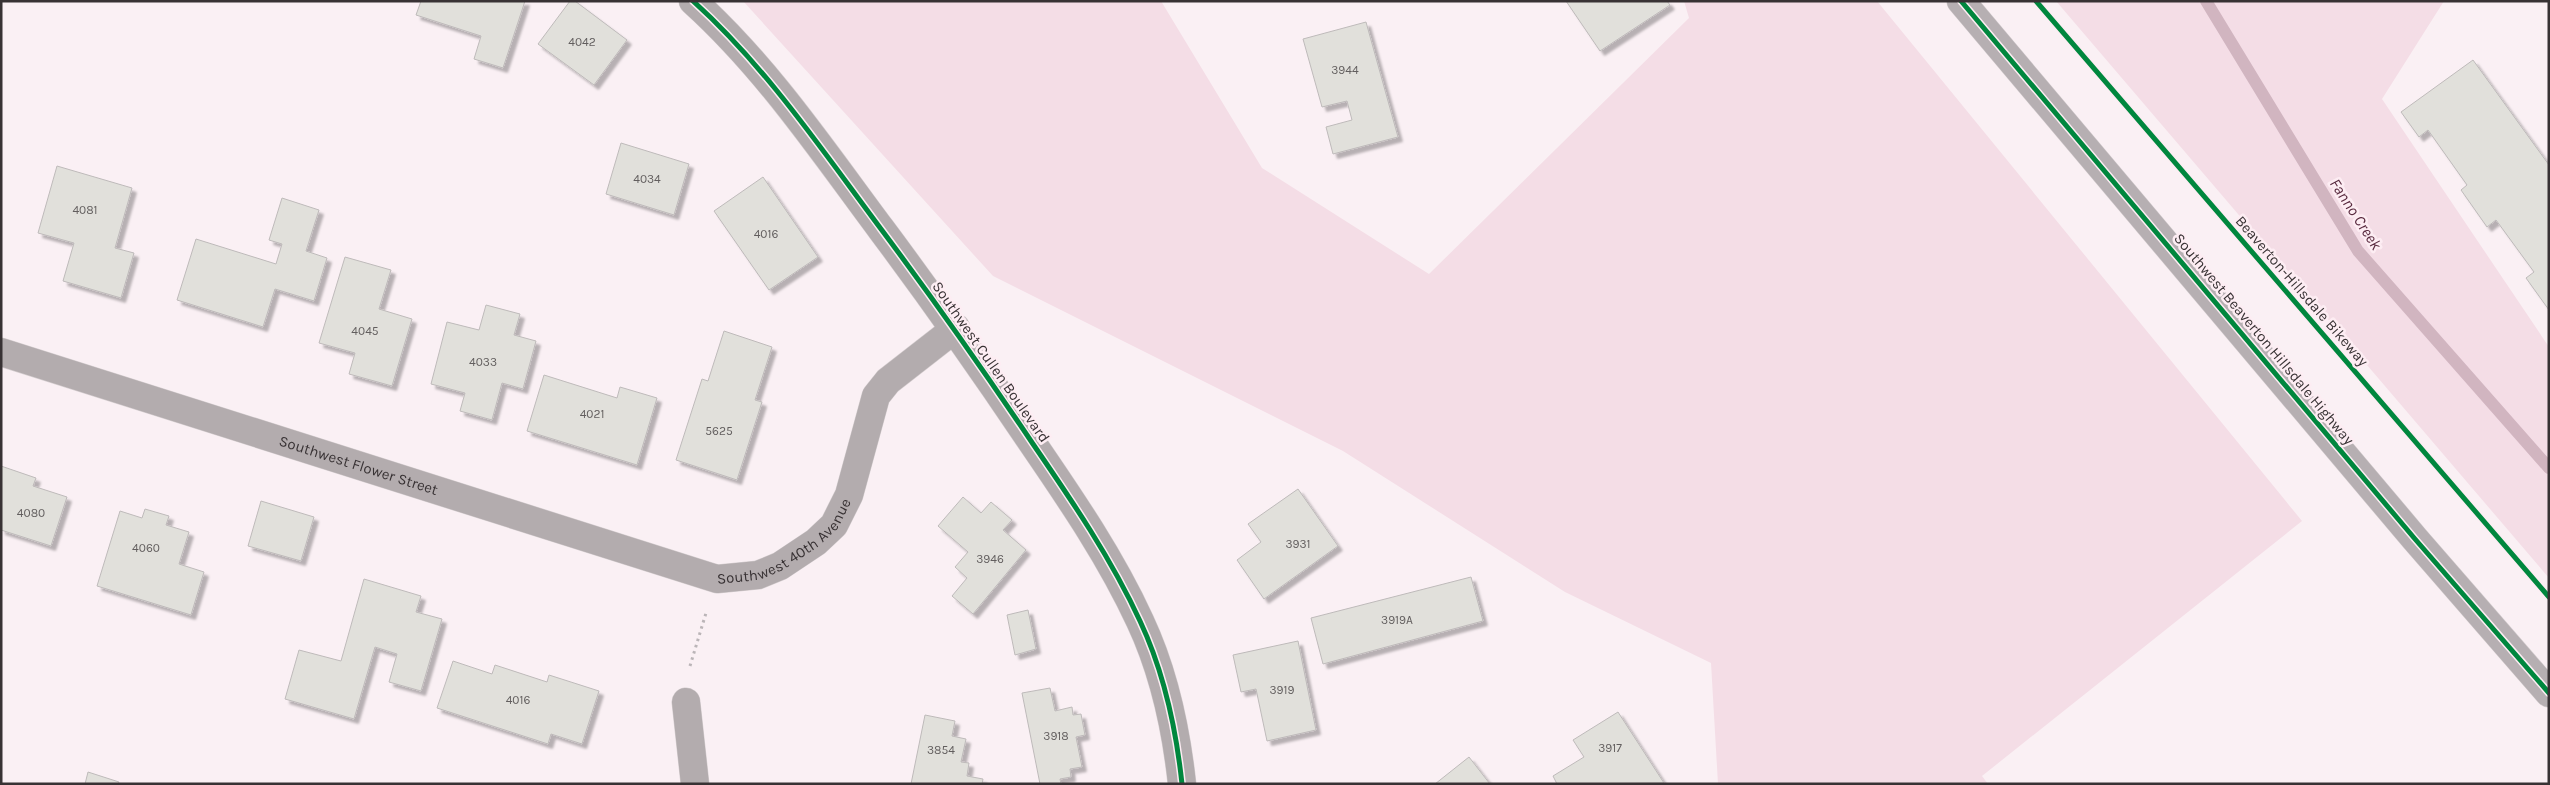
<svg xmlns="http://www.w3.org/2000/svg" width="2550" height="785" viewBox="0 0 2550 785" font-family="Karla,sans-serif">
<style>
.green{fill:#f4dde6}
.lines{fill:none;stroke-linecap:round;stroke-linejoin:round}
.stream{stroke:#d1b5c0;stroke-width:12}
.building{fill:#e1e0db;stroke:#bebaba;filter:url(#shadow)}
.minor-casing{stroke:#d6cfd1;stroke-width:29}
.primary-casing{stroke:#d6cfd1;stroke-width:29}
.path{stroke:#bbb5b8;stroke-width:3;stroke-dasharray:2.5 4;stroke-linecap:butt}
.minor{stroke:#b3acae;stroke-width:28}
.primary{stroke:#b6afb2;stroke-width:28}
.cycleway-casing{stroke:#fdedf3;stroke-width:8}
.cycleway{stroke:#00873e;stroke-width:5}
.labels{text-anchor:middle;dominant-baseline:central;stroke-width:5;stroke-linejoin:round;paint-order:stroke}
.number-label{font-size:12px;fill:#625e5e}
.street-label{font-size:15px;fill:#383234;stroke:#fdedf3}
.water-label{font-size:16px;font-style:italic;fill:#592a3f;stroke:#fdedf3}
</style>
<defs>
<filter id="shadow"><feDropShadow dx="4.5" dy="4.5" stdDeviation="1" flood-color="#0004"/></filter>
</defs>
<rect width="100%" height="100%" fill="#faf0f4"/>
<path class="green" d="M743 1H1161L1262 168 1429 274 1689 18 1684 1H1877L2302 521 1982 776 1988 784H1718L1711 663 1565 592 1343 451 993 276Z
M2056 1H2444L2382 99 2549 347V578Z"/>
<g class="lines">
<path class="stream" d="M2206 1 2358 251 2549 468"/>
</g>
<path class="building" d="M421 1H525L503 68 474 59 481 36 416 15Z
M570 1H575L627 40 594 85 538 44Z
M1566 1H1667L1670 5 1600 51Z
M1366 22 1398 137 1333 154 1326 127 1352 120 1347 101 1322 107 1303 39Z
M2473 60 2549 165V310L2526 278 2534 272 2496 220 2487 227 2461 190 2467 185 2428 130 2419 137 2401 112Z
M621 143 689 164 674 215 606 194Z
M57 166 132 188 115 248 134 253 121 298 63 281 74 243 38 233Z
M763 177 818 257 769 290 714 211Z
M282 198 319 210 306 251 327 258 314 301 275 289 263 327 177 300 196 239 276 264 282 244 269 240Z
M345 257 391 270 379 309 412 319 392 386 349 374 355 353 319 343Z
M486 305 520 314 514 335 536 341 523 389 502 383 492 420 460 411 465 393 431 384 447 322 479 330Z
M724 331 772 347 755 400 762 402 737 480 676 460 702 379 708 381Z
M544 375 617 398 620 387 657 398 637 465 527 431Z
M1 466 36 478 33 486 67 497 51 546 1 530Z
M1298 489 1338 546 1264 599 1237 560 1261 542 1248 524Z
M963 497 981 513 991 502 1012 520 1003 530 1026 550 973 614 952 596 967 578 955 567 968 552 938 526Z
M261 501 314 517 301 561 248 546Z
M145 509 169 516 166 525 189 532 179 564 204 572 191 615 97 586 120 511 142 518Z
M1471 577 1483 621 1323 664 1311 618Z
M364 579 421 596 416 612 442 619 421 691 389 682 397 654 375 647 354 719 285 699 299 650 341 661Z
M1028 610 1036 649 1015 655 1007 615Z
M1298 641 1316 730 1267 741 1256 689 1241 692 1233 655Z
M453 661 492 674 495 665 547 682 549 675 599 691 582 744 551 734 548 744 437 708Z
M1050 688 1055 711 1072 707 1073 715 1081 714 1085 735 1076 737 1082 767 1070 769 1071 777 1060 779 1061 784H1040L1022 693Z
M1618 712 1664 783 1557 784 1553 776 1584 757 1573 740Z
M925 715 955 721 952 736 966 739 961 762 969 763 967 776 983 779 982 784H911Z
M1469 757 1490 784H1435Z
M88 772 119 782 118 784H85Z"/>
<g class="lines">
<defs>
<g id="minor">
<path d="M693 1C767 68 822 150 881 229 934 300 984 371 1033 444 1072 501 1111 558 1140 621 1164 672 1176 728 1182 784"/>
<path id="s1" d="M1 352 717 579 758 575 780 566 816 542 834 525 849 495 876 396 888 381 956 328"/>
<path d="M686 702 695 784"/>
</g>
<path id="primary" d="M1961 1 2415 539 2549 693"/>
</defs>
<use href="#minor" class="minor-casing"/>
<use href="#primary" class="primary-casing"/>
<path class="path" d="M690 666 706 613"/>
<use href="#minor" class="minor"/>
<use href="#primary" class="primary"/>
<defs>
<path id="cycleway" d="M693 1C767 68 822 150 881 229 934 300 984 371 1033 444 1072 501 1111 558 1140 621 1164 672 1176 728 1182 784
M1961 1 2415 539 2549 693
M2036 1 2549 597"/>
</defs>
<use href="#cycleway" class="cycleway-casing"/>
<use href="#cycleway" class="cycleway"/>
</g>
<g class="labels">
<g class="number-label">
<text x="582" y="42">4042</text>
<text x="1345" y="70">3944</text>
<text x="647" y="179">4034</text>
<text x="85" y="210">4081</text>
<text x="766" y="234">4016</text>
<text x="365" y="331">4045</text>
<text x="483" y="362">4033</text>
<text x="592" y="414">4021</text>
<text x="719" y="431">5625</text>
<text x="31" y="513">4080</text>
<text x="1298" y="544">3931</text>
<text x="146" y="548">4060</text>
<text x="990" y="559">3946</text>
<text x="1397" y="620">3919A</text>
<text x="1282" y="690">3919</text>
<text x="518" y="700">4016</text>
<text x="1056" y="736">3918</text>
<text x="1610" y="748">3917</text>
<text x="941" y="750">3854</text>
</g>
<g class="street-label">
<text transform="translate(2302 291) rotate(49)">Beaverton-Hillsdale Bikeway</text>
<text transform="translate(2264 339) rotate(50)">Southwest Beaverton Hillsdale Highway</text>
<text transform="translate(991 362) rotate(55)">Southwest Cullen Boulevard</text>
<text stroke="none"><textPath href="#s1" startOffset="375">Southwest Flower Street</textPath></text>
<text stroke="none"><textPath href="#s1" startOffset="832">Southwest 40th Avenue</textPath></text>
</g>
<g class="water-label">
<text transform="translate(2356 214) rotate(57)">Fanno Creek</text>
</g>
</g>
<rect width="2550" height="785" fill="none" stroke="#383234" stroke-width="5"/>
</svg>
